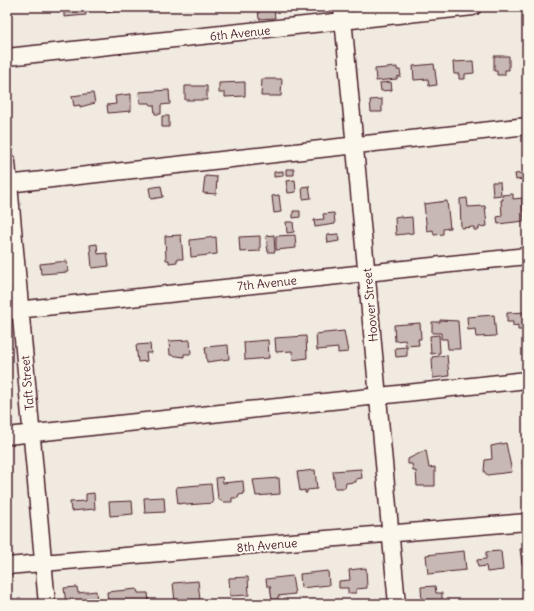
<svg xmlns="http://www.w3.org/2000/svg" width="534" height="611" viewBox="0 0 534 611" font-family="Delius,sans-serif">
<style>
.building{fill:#c8b8b3;stroke:#4a1f2b}
.lines{fill:none;stroke-linecap:round;stroke-linejoin:round}
.minor-casing{stroke:#4a1f2b;stroke-width:19}
.minor{stroke:#fbf7ec;stroke-width:16}
.labels{text-anchor:middle;dominant-baseline:central;stroke-width:4;stroke-linejoin:round;paint-order:stroke}
.street-label{font-size:12px;fill:#4a1f2b;stroke:#fbf7ec}
</style>
<rect width="100%" height="100%" fill="#f0eae0"/>
<filter id="ink" filterUnits="userSpaceOnUse"><feTurbulence type="fractalNoise" baseFrequency=".025" numOctaves="2"/><feDisplacementMap in="SourceGraphic" scale="8" xChannelSelector="R" yChannelSelector="G"/><feConvolveMatrix kernelMatrix="1 2 1 2 8 2 1 2 1" color-interpolation-filters="sRGB"/></filter>
<g filter="url(#ink)">
<path class="building" d="M64 7H85L86 15 64 17Z
M105 7H124V10L106 13Z
M274 10 275 18 259 19 258 11Z
M494 56H509V70H505V75H497V71H494Z
M473 61 474 73 465 74V79H459V74H454L453 62Z
M434 64 437 85 429 86 428 79 414 80 413 66Z
M397 67V70H400L401 76 397 77V79L376 81 375 69Z
M262 79H282L281 96H261Z
M245 82V96L225 97V93H219V83Z
M391 82 392 90 381 91 380 83Z
M185 86H207V100H185Z
M169 90 170 104 161 105V114H155L154 105H150V103H140L139 92Z
M93 93 95 103 80 107V105L74 106 72 96Z
M131 94V111L108 113 107 105 116 104 115 96Z
M382 99V112H371L370 100Z
M162 116H169V127H162Z
M286 169H294V175H286Z
M283 171V176L274 177V172Z
M523 173V179L516 180 515 174Z
M205 176 217 177 216 194 203 193Z
M295 180 296 192 288 193 286 181Z
M492 182H500L501 195 493 196Z
M161 186 163 197 151 199 149 188Z
M309 186 311 198 303 199 302 187Z
M513 194V199L522 198 524 221 498 224 497 217 502 216 501 200H503L502 195Z
M279 195 281 212 274 213 272 196Z
M467 198 468 207 485 206 487 226 479 227V230H474V227L461 228 460 199Z
M447 201 450 228 443 229V234L434 235 433 230 427 231 424 204Z
M293 211H300V217L293 218Z
M334 213 335 224 315 227 314 220 324 219 323 214Z
M401 216V218L412 217 413 233 396 235 395 217Z
M286 222H293L294 232 287 233Z
M338 234 339 241 328 243 327 235Z
M181 235 183 259H177V262L169 263V260H166L165 236Z
M274 235 275 252H268L266 236Z
M295 235 296 248 276 250V236Z
M260 236V251L240 252 239 237Z
M216 237 217 254 191 257 190 240Z
M97 244 98 254 107 253 109 266 92 268 90 245Z
M67 261 68 272 41 274 40 264Z
M527 312 525 330H518V325L513 326V322H507V313Z
M494 315 496 336 476 337 475 329 468 330 467 317Z
M440 320 458 321 460 349H448L447 339H441V333H432V322H440Z
M420 323 421 339H418L419 345 406 346 405 340 395 341 394 325Z
M344 331 348 352 338 353V348L317 350 316 334Z
M439 335 440 353 431 354 430 336Z
M306 336 307 358 293 360 292 351 276 352 275 338Z
M190 340 191 354H184V357L170 355 169 341Z
M268 340 269 358 245 360 244 342Z
M150 344 151 353H146L147 361 138 362 136 345Z
M228 345 229 359 207 362 205 347Z
M407 347V356L396 357 395 348Z
M447 355 449 376 433 378 432 357Z
M506 443 512 472 487 475 484 471 485 460 492 459 491 446Z
M426 450 429 468 435 467V486H417L416 471H413L412 464H408V459Z
M525 456H527V472H524L522 462H525Z
M361 469 362 478 356 479V482L346 483 345 488H335L333 471Z
M315 470 317 489 307 490V493H305V490L300 491 297 472Z
M222 477 223 483 243 481 244 494 239 495 238 498H232V502H223L218 499 216 478Z
M279 478 280 494 256 496 253 480Z
M211 484 213 503 186 505 185 503 178 504 176 487Z
M94 493 95 509 71 511 70 502 86 501V494Z
M164 497 165 512 145 513 144 498Z
M132 501 133 514 110 516 109 502Z
M520 549H527V563L522 564Z
M464 551 466 570 428 574 426 555Z
M501 551 503 570 487 572 486 566 478 567 477 560 486 559V552Z
M366 568 367 588 356 589V593H348V588H339V581L350 580 349 570Z
M328 571 329 585 301 588 300 574Z
M292 576 295 594 278 596V599L272 600 270 586H267L266 579Z
M248 577 249 595 230 596 229 578Z
M198 581 200 600 175 602 173 583Z
M435 586 436 593H442V602L422 604 421 587Z
M77 587 78 593 96 591 97 604H66L64 588Z
M137 589 138 593H148L149 603H108L107 592Z"/>
<g class="lines">
<defs>
<path id="minor" d="M342 7 397 604
M7 57 473 7
M7 162 47 604
M7 184 527 126
M7 311 527 256
M7 436 527 380
M7 566 527 522"/>
</defs>
<use href="#minor" class="minor-casing"/>
<use href="#minor" class="minor"/>
</g>
</g>
<g class="labels">
<g class="street-label">
<text transform="translate(240 33) rotate(-6)">6th Avenue</text>
<text transform="translate(267 283) rotate(-6)">7th Avenue</text>
<text transform="translate(370 305) rotate(-95)">Hoover Street</text>
<text transform="translate(27 383) rotate(-95)">Taft Street</text>
<text transform="translate(267 545) rotate(-5)">8th Avenue</text>
</g>
</g>
<rect width="534" height="611" fill="none" stroke="#fbf7ec" stroke-width="24"/>
<rect x="12" y="12" width="510" height="587" fill="none" stroke="#4a1f2b" stroke-width="1.5" filter="url(#ink)"/>
</svg>
